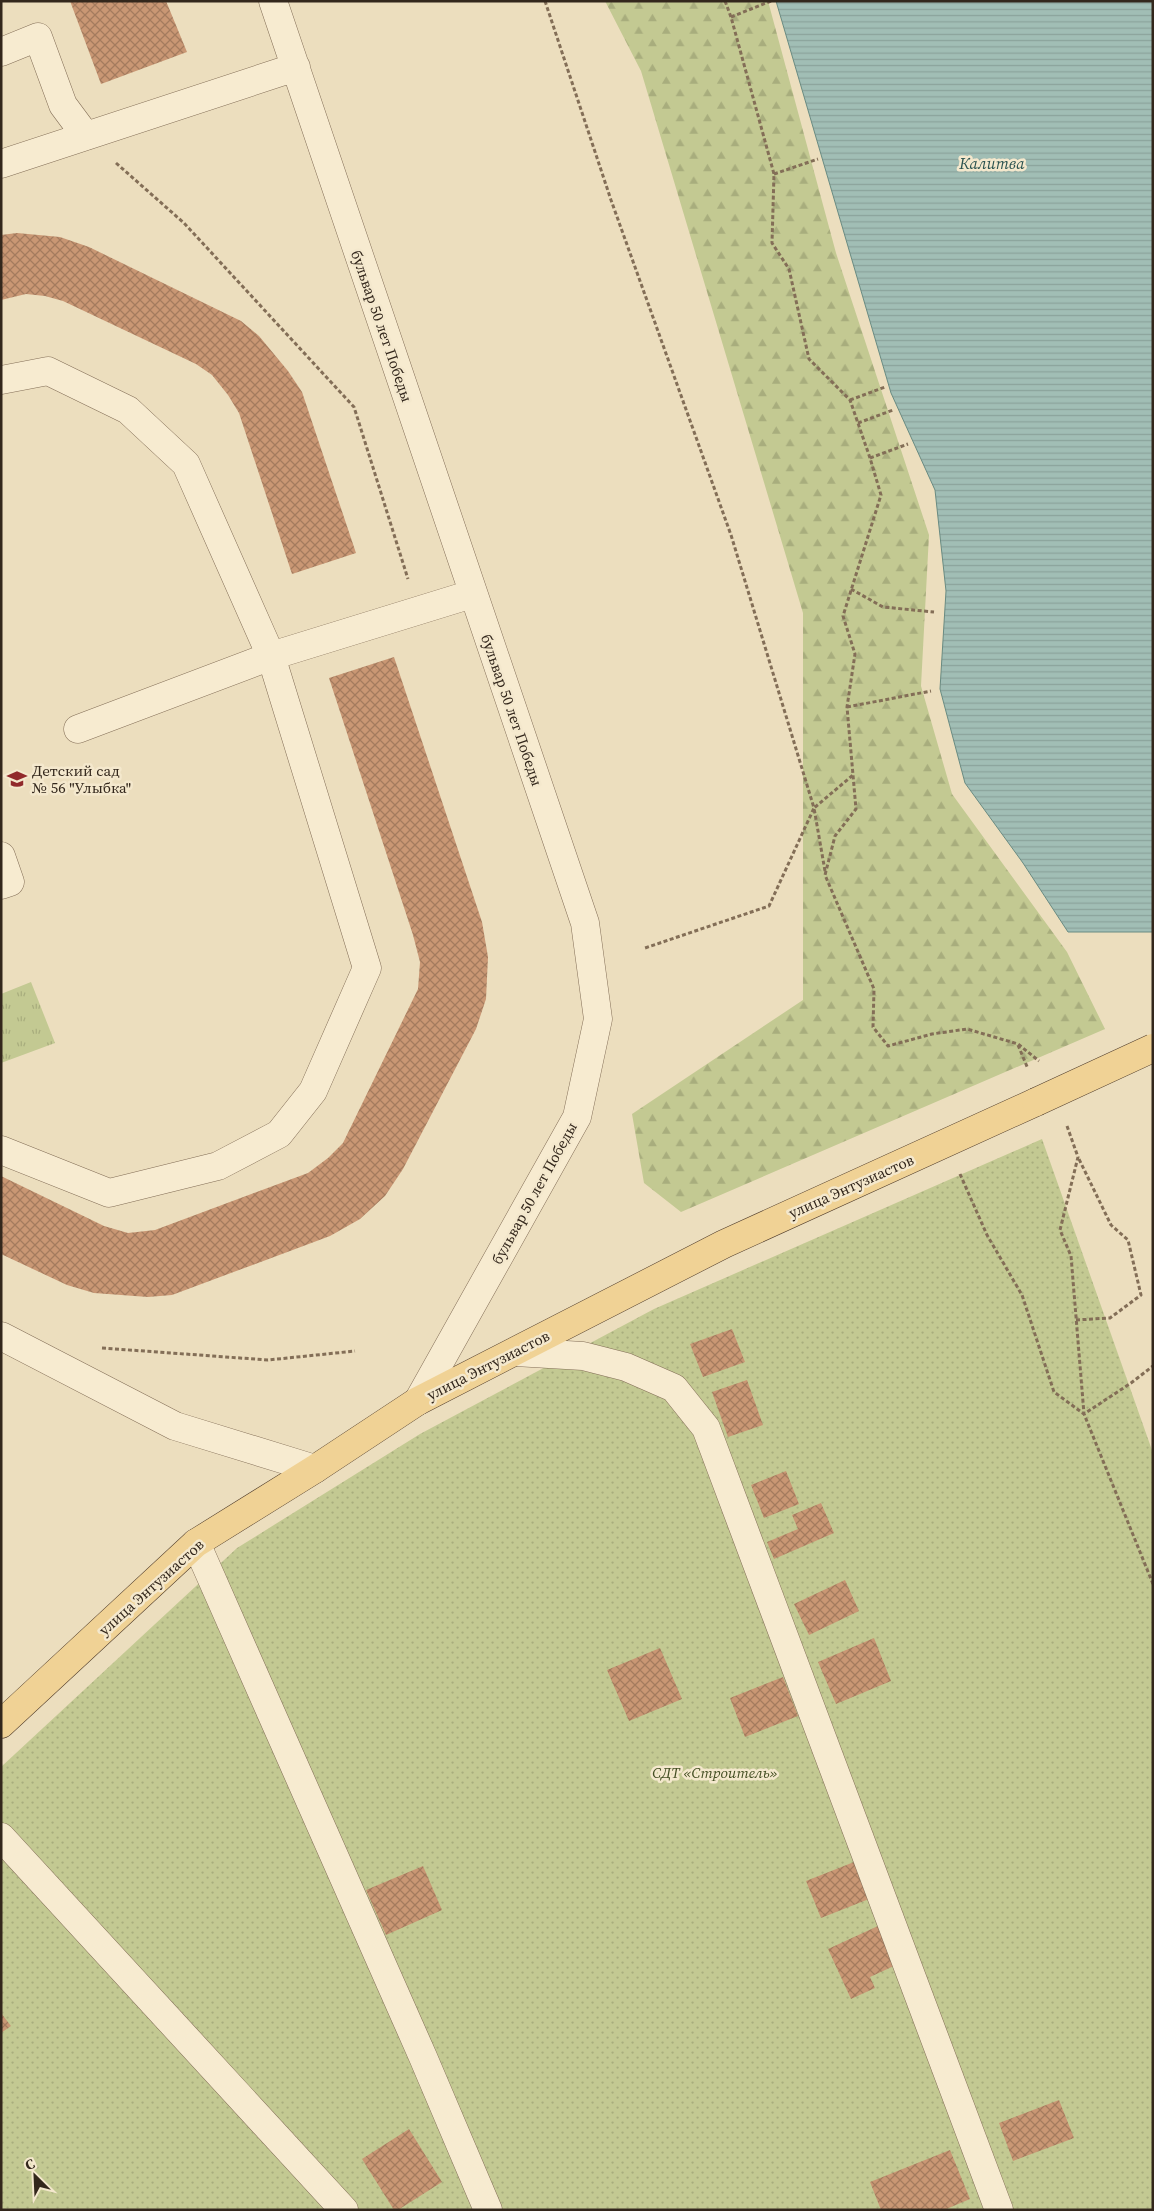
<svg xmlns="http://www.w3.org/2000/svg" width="1154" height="2211" viewBox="0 0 1154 2211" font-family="'Source Serif 4',serif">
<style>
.grass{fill:url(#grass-dots)}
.forest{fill:url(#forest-firs)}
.park{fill:url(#park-tufts)}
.water{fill:url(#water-rules);stroke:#698b82}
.building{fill:url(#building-cross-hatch)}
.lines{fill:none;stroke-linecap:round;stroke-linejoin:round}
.minor-casing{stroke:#836e57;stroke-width:29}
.major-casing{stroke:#513d2c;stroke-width:29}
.path{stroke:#836e57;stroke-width:3;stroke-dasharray:4 2.5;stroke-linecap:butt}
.minor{stroke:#f7ebd0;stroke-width:28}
.major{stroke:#f0d295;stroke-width:28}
.major-bridge-casing{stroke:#513d2c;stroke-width:29;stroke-linecap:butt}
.major-bridge{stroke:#f0d295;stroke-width:28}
.labels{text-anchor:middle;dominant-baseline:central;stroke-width:5;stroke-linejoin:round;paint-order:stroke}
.street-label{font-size:15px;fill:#33271c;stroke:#f4e8cd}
.poi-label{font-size:15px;fill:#33271c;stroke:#f4e8cd;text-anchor:start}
.park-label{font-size:15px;font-style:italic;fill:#444f23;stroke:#f4e8cd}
.water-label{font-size:16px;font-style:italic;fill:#2b5350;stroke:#f4e8cd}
</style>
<defs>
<pattern id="grass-dots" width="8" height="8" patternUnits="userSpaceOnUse" patternTransform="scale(1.25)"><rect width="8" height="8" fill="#c3c992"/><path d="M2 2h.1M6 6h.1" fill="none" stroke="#a8ad7d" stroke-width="1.8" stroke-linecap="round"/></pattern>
<pattern id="forest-firs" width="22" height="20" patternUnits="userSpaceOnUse" patternTransform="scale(1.25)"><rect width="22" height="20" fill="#c3c992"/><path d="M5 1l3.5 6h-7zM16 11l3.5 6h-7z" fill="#a8ad7d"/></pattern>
<pattern id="park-tufts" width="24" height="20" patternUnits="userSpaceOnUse" patternTransform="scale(1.25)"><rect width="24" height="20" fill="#c3c992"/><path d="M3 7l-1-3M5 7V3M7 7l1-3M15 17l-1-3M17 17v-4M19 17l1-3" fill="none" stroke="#a8ad7d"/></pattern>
<pattern id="water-rules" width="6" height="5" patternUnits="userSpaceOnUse" patternTransform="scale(1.25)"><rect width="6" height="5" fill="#a1beb5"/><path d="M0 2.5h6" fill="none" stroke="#8ba39b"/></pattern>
<pattern id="building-cross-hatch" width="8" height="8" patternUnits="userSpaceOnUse" patternTransform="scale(1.25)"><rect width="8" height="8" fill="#c99774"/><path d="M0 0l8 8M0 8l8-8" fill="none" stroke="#a47b5e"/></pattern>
</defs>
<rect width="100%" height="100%" fill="#ecdebe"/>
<path class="grass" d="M1042 1139 1153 1453V2210H1V1767L237 1548 420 1434 654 1309Z"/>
<path class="forest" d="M605 1H768L836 253 929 535 921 686 952 794 1067 952 1105 1029 681 1212 644 1183 632 1114 803 1000V613L641 71Z"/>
<path class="park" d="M31 982 55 1043 1 1063V994Z"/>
<path class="water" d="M776 1H1153V932H1068L1023 863 965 783 940 689 946 591 935 490 891 393Z"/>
<path class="building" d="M70 1H166L187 52 101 84Z
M17 233 60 237 89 247 241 321 259 336 288 371 302 392 356 553 292 574 239 413 228 395 212 375 196 364 63 301 45 296 26 294 1 300V235Z
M394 657 482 922 488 957 486 999 476 1029 403 1169 385 1196 360 1219 330 1236 172 1295 148 1297 94 1293 67 1285 1 1254V1176L104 1226 128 1233 155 1230 308 1173 328 1158 343 1143 418 989 420 962 413 935 329 678Z
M732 1329 745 1362 703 1377 690 1344Z
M747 1380 763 1425 728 1437 712 1392Z
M786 1471 799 1504 764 1518 751 1485Z
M821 1503 834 1533 774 1559 767 1542 798 1529 792 1515Z
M845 1580 859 1611 809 1635 794 1604Z
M874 1638 891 1681 836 1704 818 1662Z
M660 1648 682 1699 629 1721 607 1670Z
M783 1677 798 1716 745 1737 730 1698Z
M854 1862 869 1899 821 1918 806 1881Z
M423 1866 442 1910 386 1935 366 1890Z
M878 1926 896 1965 870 1977 875 1988 851 1999 828 1949Z
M1 2013 11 2026 1 2033Z
M1059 2100 1074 2138 1013 2161 999 2123Z
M409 2129 442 2182 398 2210H394L362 2159Z
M950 2150 970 2199 944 2210H881L870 2182Z"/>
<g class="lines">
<defs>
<path id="minor" d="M273 1 585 923 598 1019 577 1117 418 1401
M1 52 38 37 63 105 86 136
M1 164 296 67
M1 380 48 371 128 410 186 464 271 656 367 968 313 1091 279 1134 218 1166 109 1193 1 1150
M78 729 271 656 472 594
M1 856 10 882 1 885
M1 1336 175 1426 315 1469
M515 1352 583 1356 626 1367 674 1388 706 1428 999 2210
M196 1543 423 2057 488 2210
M1 1837 344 2210"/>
<path id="major" d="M1 1724 196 1543 315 1469 418 1401 724 1244 1036 1102"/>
</defs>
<use href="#minor" class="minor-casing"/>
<use href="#major" class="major-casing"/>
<path class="path" d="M545 1 611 200 731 535 814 808 769 906 645 948
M725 1 731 17 774 174 772 243 789 269 809 359 850 400 870 458 881 495 843 616 855 654 847 707 856 809 835 836 825 875 874 989 873 1027 888 1046 932 1034 967 1029 1018 1044 1039 1061
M731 17 771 1
M116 163 184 223 354 407 408 579
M774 174 818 159
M850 400 885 387
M858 423 893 410
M870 458 908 444
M851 589 883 607 934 612
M847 707 931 691
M825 871 814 808 853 775
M1018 1045 1028 1069
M1067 1126 1078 1157 1060 1230 1071 1256 1084 1414 1153 1584
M960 1174 987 1235 1022 1295 1054 1392 1084 1414 1131 1383 1153 1366
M1076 1320 1110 1318 1141 1295 1128 1240 1111 1225 1078 1157
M102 1348 268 1360 355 1351"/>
<use href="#minor" class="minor"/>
<use href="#major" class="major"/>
<defs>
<path id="major-bridge" d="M1036 1102 1153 1048"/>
</defs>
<use href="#major-bridge" class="major-bridge-casing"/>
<use href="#major-bridge" class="major-bridge"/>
</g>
<defs>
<symbol id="school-bare" viewBox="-9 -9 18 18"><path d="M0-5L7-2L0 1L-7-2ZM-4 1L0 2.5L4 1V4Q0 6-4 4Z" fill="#91292b" stroke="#f4e8cd" stroke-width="2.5" paint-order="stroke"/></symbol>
</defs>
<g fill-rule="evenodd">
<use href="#school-bare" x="3" y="765" width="28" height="28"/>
</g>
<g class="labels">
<g class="street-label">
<text transform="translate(382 326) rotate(71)">бульвар 50 лет Победы</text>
<text transform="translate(512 710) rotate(71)">бульвар 50 лет Победы</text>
<text transform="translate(851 1186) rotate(-24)">улица Энтузиастов</text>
<text transform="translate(534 1193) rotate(-61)">бульвар 50 лет Победы</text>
<text transform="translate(488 1365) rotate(-27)">улица Энтузиастов</text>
<text transform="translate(151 1587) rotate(-42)">улица Энтузиастов</text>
</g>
<g class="poi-label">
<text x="32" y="770">Детский сад<tspan x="32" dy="17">№ 56 "Улыбка"</tspan></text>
</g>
<g class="park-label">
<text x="715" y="1772">СДТ «Строитель»</text>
</g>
<g class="water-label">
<text x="992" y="163">Калитва</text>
</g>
</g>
<rect width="1154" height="2211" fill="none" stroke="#33271c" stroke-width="5"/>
<g transform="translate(35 2176) rotate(336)" stroke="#f4e8cd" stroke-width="4" paint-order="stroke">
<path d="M0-4L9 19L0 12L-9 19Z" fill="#33271c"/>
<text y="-8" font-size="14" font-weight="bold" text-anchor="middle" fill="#33271c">С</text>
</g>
</svg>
